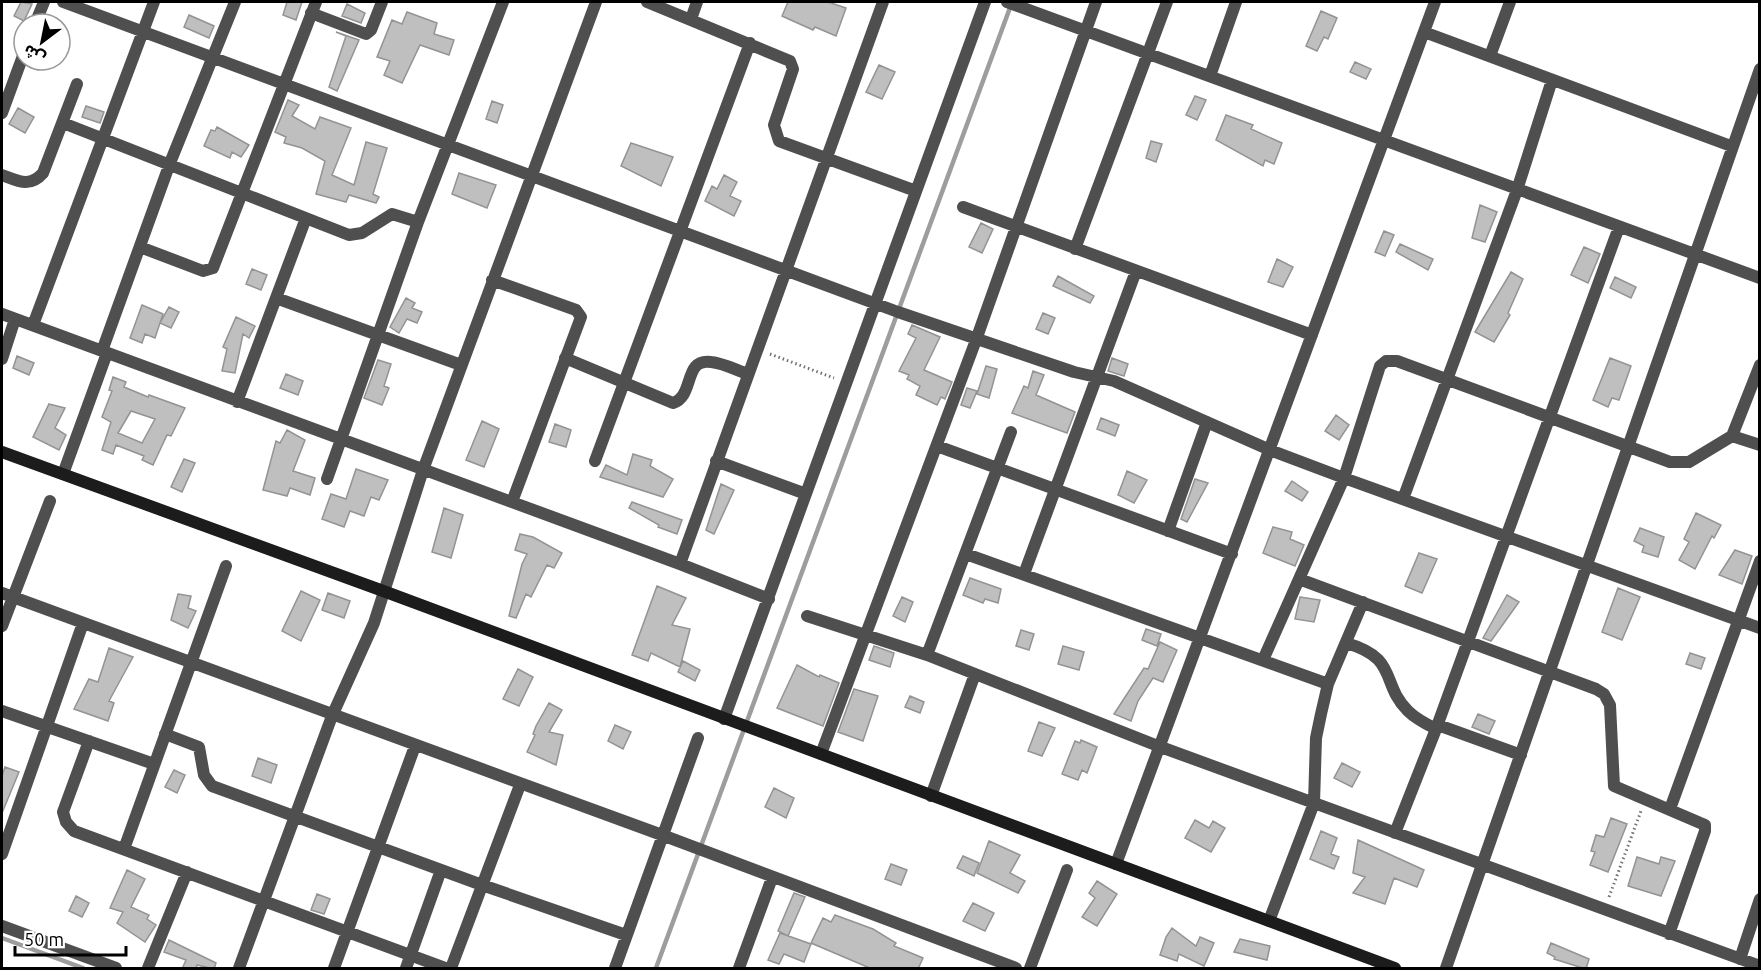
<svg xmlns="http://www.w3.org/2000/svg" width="1761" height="970" viewBox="0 0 1761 970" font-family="Ubuntu,'Noto Sans Arabic',sans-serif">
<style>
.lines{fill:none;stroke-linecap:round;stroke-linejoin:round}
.stream{stroke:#9d9d9d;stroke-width:4.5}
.building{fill:#bfbfbf;stroke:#939393;stroke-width:1.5;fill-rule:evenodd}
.path{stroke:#717171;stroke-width:3;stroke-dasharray:1.5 3;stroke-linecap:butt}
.minor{stroke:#4f4f4f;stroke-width:12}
.secondary{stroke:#1c1c1c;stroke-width:12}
</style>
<rect width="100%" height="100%" fill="#fff"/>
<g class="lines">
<path class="stream" d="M2 938 83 968
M656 968 1011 5"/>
</g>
<path class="building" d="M21 2 32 4 24 21 14 16Z
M287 2H302L296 20 283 15Z
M788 2H828L846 8 836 36 815 27 813 30 782 16Z
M347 4 365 13 361 23 342 16Z
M1321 11 1337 18 1328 39 1324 37 1317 51 1306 46Z
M407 12 437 23 434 34 454 40 449 55 420 45 402 83 384 75 390 61 377 57 392 20 402 24Z
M189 15 214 26 209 38 184 27Z
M336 32 359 40 337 91 329 87 346 36Z
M1355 62 1371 69 1366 79 1350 72Z
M879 65 895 72 882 99 866 92Z
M1195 96 1206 100 1197 120 1186 115Z
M288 100 299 105 292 116 315 129 320 117 351 128 332 175 354 185 366 142 387 148 373 194 379 197 376 203 349 195 346 202 316 194 325 161 302 148 284 143 286 137 275 132Z
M492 101 503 105 497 123 486 119Z
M86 106 104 112 100 123 82 117Z
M18 108 34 117 25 133 9 124Z
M1226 115 1253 125 1251 129 1282 143 1274 164 1265 160 1263 166 1216 140Z
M217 127 249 145 241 157 232 152 230 158 204 146 211 130 215 131Z
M1151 141 1162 144 1156 162 1146 158Z
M631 143 673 157 661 186 621 166Z
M459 173 496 185 487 208 452 194Z
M724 175 737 182 730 196 741 201 734 216 705 201 712 186 717 189Z
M1480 205 1497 212 1485 242 1472 238Z
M981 223 993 229 982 253 969 247Z
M1384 231 1394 235 1385 256 1375 252Z
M1400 244 1433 259 1428 270 1396 252Z
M1584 247 1600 254 1588 283 1571 275Z
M1277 259 1293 267 1283 287 1268 282Z
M252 269 267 275 261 290 246 284Z
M1511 272 1523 279 1508 313 1510 315 1494 342 1475 332Z
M1058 276 1094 296 1090 303 1053 286Z
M1615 277 1636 287 1631 298 1610 288Z
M406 298 415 303 412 308 422 312 417 323 407 319 399 333 390 327Z
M142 305 163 314 155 338 145 334 142 343 130 338Z
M169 307 179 312 171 328 160 323Z
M1043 313 1055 318 1048 334 1036 329Z
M236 317 255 326 249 338 243 334 235 373 222 371 227 349 223 347Z
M912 325 940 337 924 370 952 382 945 399 941 397 937 405 916 395 920 386 907 379 909 375 899 371 916 338 908 334Z
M17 356 34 363 29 375 13 368Z
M1112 358 1128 364 1124 376 1108 371Z
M1610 358 1631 366 1619 400 1612 398 1608 407 1593 400Z
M378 360 391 364 384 386 389 388 382 405 364 398Z
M986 366 997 369 989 398 977 394Z
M1033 371 1044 375 1036 395 1075 412 1067 433 1012 413 1024 386 1028 388Z
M286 374 303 381 298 395 280 388Z
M113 377 126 382 124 387 148 397 149 395 185 408 171 436 167 435 153 465 142 460 144 456 116 445 113 454 102 450 111 422 102 417 112 391 109 390ZM131 411 155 419 142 443 118 433Z
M967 388 977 391 970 408 961 405Z
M49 404 65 408 55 428 66 435 59 450 33 437Z
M1336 415 1349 425 1339 440 1325 431Z
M1101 418 1119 425 1115 436 1097 429Z
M482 421 499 429 484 467 466 460Z
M555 424 571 430 566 447 549 442Z
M287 430 305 440 293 471 315 478 310 495 290 488 287 496 263 490 276 441 280 443Z
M633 454 652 460 650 466 673 479 663 497 600 477 606 465 627 475Z
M184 459 195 463 182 492 171 487Z
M356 469 388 480 379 500 371 497 364 516 350 511 344 527 322 519 331 494 346 499Z
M1127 471 1147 480 1134 503 1118 495Z
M1195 479 1208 483 1187 522 1181 519Z
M1292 481 1308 492 1302 501 1285 491Z
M721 484 734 490 714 534 706 530Z
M632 502 682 520 677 534 658 527 659 525 629 508Z
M444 508 463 515 451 558 432 552Z
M1696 513 1721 525 1714 538 1712 536 1695 569 1679 560 1689 542 1684 539Z
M1273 527 1292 532 1290 539 1304 545 1295 566 1263 553Z
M1640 528 1664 537 1658 557 1642 552 1644 546 1634 541Z
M520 534 533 537 562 553 554 568 547 565 531 597 526 594 516 618 509 616 522 564 527 554 515 550Z
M1735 550 1752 556 1742 584 1719 575Z
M1419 553 1437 559 1422 593 1405 586Z
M970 578 1001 589 998 603 985 599 983 603 963 595Z
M657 586 686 598 672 625 690 629 680 667 651 653 648 661 632 655Z
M1618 588 1640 597 1622 640 1602 632Z
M301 591 320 600 301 641 282 631Z
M328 593 350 601 344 618 322 610Z
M178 594 191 596 188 608 196 611 188 628 171 620Z
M1507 595 1519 602 1491 641 1483 638Z
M902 597 913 602 905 622 893 616Z
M1300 597 1320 600 1314 622 1295 619Z
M1146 629 1161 634 1157 646 1142 640Z
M1021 630 1034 634 1029 650 1016 646Z
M1160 642 1177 650 1163 682 1153 678 1138 701 1131 721 1114 714 1144 668 1148 669Z
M874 646 894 653 890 667 869 660Z
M1063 646 1084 652 1079 670 1058 664Z
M109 648 133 657 109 701 114 703 108 721 74 709 89 679 98 682Z
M1690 653 1705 658 1701 669 1686 664Z
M683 661 700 670 695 681 678 672Z
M797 665 819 677 820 675 839 683 823 726 777 708Z
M518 669 533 677 519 706 503 699Z
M854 689 878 696 863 741 838 732Z
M910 696 924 702 920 713 905 707Z
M549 703 562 710 549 732 563 735 556 765 527 752 535 735 533 734 536 726Z
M1478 714 1495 721 1489 734 1472 727Z
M1039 722 1055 728 1042 756 1028 751Z
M615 725 631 732 623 749 608 741Z
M1081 740 1097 747 1087 773 1082 770 1078 780 1062 774 1075 741 1080 743Z
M258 758 277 765 271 783 252 776Z
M1342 763 1360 772 1352 787 1334 778Z
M5 767 19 772 2 813V776Z
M174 770 185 775 177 793 165 787Z
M774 788 794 798 786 818 765 807Z
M1611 818 1627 824 1608 872 1590 865 1595 852 1591 851 1596 835 1604 837Z
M1195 820 1209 828 1213 821 1225 828 1211 852 1185 838Z
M1321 831 1337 838 1331 854 1339 857 1334 869 1310 859Z
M1358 840 1424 870 1417 887 1394 878 1385 904 1353 893 1365 877 1353 873Z
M989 841 1020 855 1010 873 1025 881 1018 893 977 873Z
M963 856 979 863 974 876 957 868Z
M1637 857 1659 864 1661 857 1675 861 1661 896 1628 886Z
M891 864 907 870 901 885 885 879Z
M127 870 145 879 131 907 149 915 147 919 156 925 145 942 117 923 123 912 110 908Z
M1097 881 1117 894 1097 926 1082 917 1095 898 1089 893Z
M794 893 805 897 788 936 778 931Z
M317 894 330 899 324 914 311 910Z
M76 896 89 903 82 917 69 911Z
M973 903 994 913 985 931 963 921Z
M835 915 873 929 896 943 894 946 923 958 918 969H872L811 943 823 918 831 922Z
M1172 928 1196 946 1200 937 1214 943 1204 966 1179 954 1177 961 1160 955 1166 937Z
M780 933 811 944 804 962 784 954 779 964 768 960Z
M1240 939 1270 946 1267 960 1234 952Z
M169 940 216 963 214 969 197 965 196 969H182L186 960 164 952Z
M1551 943 1589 959 1586 969 1554 959 1555 957 1547 953Z"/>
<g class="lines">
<path class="path" d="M770 354 834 378
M1609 897 1641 811"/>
<path class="minor" d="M63 2 898 312 1074 372 1114 381 1270 450 1344 478 1760 628
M647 2 790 61 793 69 774 125 779 141 916 191
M1007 2 1760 278
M311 13 366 34 371 30 382 2
M691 19 697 2
M35 24 44 2
M1424 32 1731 146
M1490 56 1510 2
M1210 76 1236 2
M2 113 24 53
M63 123 349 235 362 233 392 214 418 222
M2 175C18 181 30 188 43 173L77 84
M963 207 1312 335
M140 247 203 271 213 268 316 2
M1075 249 1167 2
M492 280 576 310 581 317 512 502
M276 298 461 365
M2 314 680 564 769 599
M33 325 154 2
M102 351 170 163 235 2
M565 358 673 403C695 396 683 358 711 362 723 363 736 370 748 374
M2 359 15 319
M237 402 306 218
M1732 436 1760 445
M937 446 1232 554
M595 461 750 43
M716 461 806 494
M63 474 107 353
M327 479 418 222 503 2
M1403 499 1517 190 1552 80
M1168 531 1207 422
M966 554 1328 684
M680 564 883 2
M1024 574 1136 271
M1299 579 1596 689 1604 694 1610 705 1614 786 1705 825V831L1669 934
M2 593 662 835 1016 968
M807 616 927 655 1158 746 1760 966
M2 626 50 501
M1346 643C1399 658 1380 683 1408 711 1416 719 1426 724 1436 729
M927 655 1011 432
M1263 660 1344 478 1380 366 1386 361H1397L1670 462H1689L1732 436 1760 365
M2 711 154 764
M724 719 985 2
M1438 725 1521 755
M165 734 199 747 204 775 212 786 482 885 626 935
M89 741 63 812 66 822 74 831 445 968
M821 754 976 340 1096 2
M931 796 975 674
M1670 809 1760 561
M1395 833 1436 729 1619 227
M124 849 226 566
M2 854 83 623
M1116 864 1435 2
M1269 921 1314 803 1316 738 1321 714 1328 684 1363 602
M2 926 116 968
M1740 959 1760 899
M148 968 187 872
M239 968 332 716 374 623 423 470 596 2
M334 968 415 746
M406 968 441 870
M451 968 520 785
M615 968 698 738
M739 968 772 878
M1030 968 1067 870
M1446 968 1760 69"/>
<path class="secondary" d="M2 452 386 592 1395 968"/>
</g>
<rect width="1761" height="970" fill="none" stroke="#000000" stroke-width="6"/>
<g transform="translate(42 42) rotate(212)"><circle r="28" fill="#ffffff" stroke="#999999" stroke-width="1.5"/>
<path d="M0-4.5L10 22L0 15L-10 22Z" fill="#000000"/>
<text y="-9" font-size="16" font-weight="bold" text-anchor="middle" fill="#000000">ش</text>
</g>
<path d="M15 946v9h111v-9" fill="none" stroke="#000000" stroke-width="3"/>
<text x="24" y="946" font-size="18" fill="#000000" stroke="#ffffff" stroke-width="4.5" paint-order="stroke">50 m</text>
</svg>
